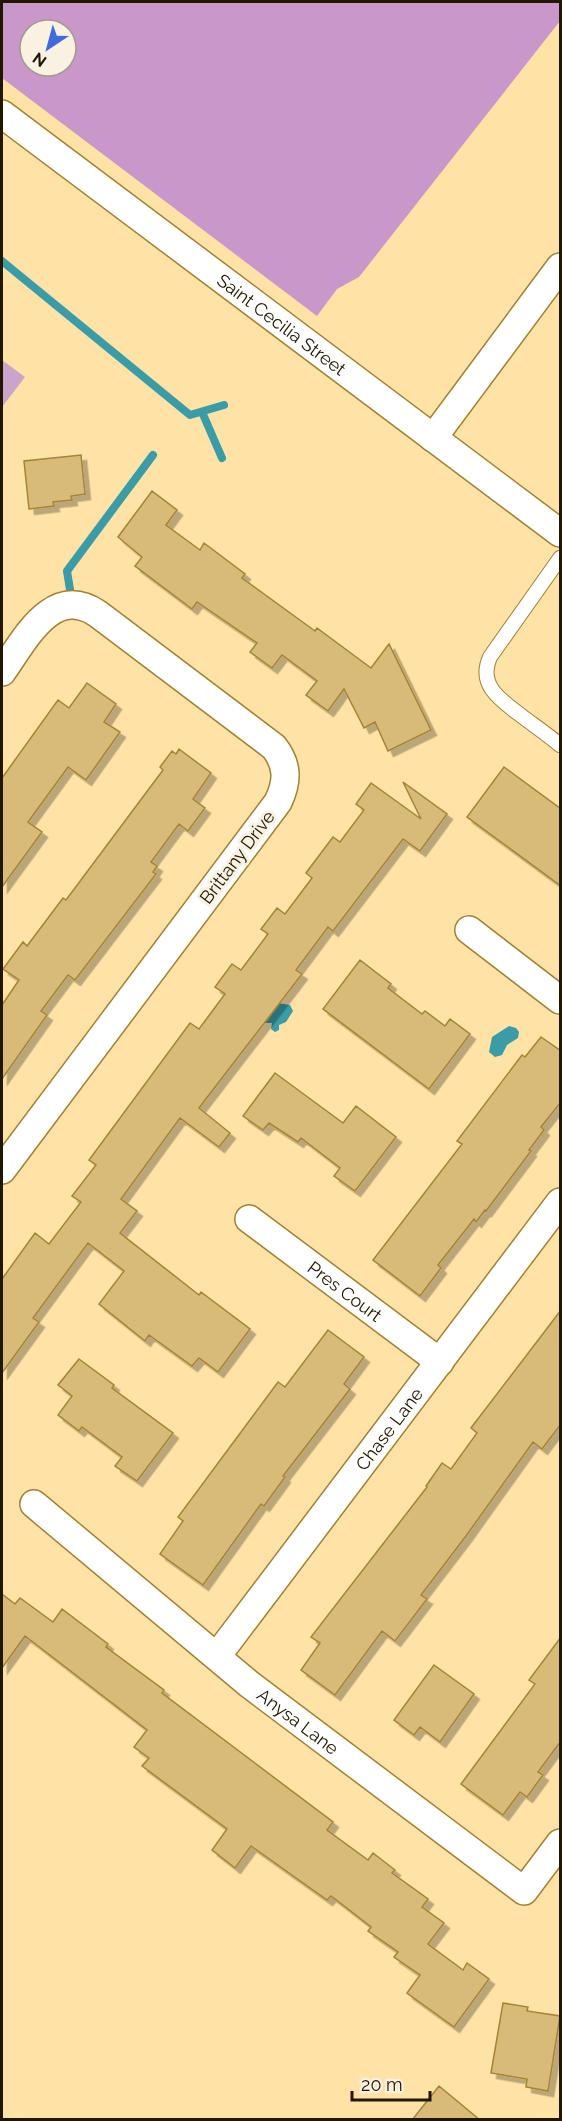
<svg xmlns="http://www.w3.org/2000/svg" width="562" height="2121" viewBox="0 0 562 2121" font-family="Raleway,sans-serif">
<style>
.green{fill:#caa4cb}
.forest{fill:#c997ca;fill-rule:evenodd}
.water{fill:#3a9ca7}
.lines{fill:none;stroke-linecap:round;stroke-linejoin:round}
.stream{stroke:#3a9ca7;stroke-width:8}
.building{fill:#d8ba79;stroke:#a58434;stroke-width:1.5;filter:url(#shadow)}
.service-casing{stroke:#a28131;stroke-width:16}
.minor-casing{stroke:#a28131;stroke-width:30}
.service{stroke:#fff;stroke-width:14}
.minor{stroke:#fff;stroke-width:27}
.labels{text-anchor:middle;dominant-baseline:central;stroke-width:6;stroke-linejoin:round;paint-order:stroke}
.street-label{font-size:18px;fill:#211701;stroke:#f9f2e3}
</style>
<defs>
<filter id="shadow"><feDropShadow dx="5.5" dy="5.5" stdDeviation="0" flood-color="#0004"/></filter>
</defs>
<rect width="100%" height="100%" fill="#ffe2a5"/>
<path class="green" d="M2 360 25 377 2 407Z"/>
<path class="forest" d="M2 2H560V21L359 277 337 289 317 316 2 78ZM30 30H66V66H30Z"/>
<path class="water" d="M278 1003 290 1005 293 1011 286 1022 279 1025V1030L275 1032 271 1029 272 1023H262Z
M509 1026 516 1028 519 1032 518 1038 507 1045 502 1055 495 1057 489 1052 492 1037Z"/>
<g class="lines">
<path class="stream" d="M2 261 190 415 224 405
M202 412 222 458
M72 602 67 571 153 455"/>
</g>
<path class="building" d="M81 455 85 494 71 496 72 500 53 502 54 506 29 509 24 461Z
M152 491 177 510 166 525 200 550 204 543 245 574 242 578 315 631 317 628 371 668 389 644 431 730 388 751 375 722 364 728 344 689 328 711 306 695 317 681 282 655 272 668 250 652 257 643 197 602 192 609 135 566 142 557 118 537Z
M87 683 116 704 104 722 120 732 86 780 68 767 28 822 42 832 2 887V778L58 700 69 708Z
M179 749 211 773 193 799 205 808 188 831 179 824 151 862 157 866 153 872 156 874 75 980 68 975 41 1011 47 1015 2 1079V1005L19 980 3 969 23 942 27 946 63 898 66 900 163 770 160 767 172 751 176 754Z
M504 767 561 809V886L467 817Z
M403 782 447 814 420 851 403 839 333 931 328 927 296 970 302 974 199 1108 230 1133 219 1147 180 1118 121 1199 137 1211 120 1233 199 1295 201 1292 250 1329 218 1372 199 1358 192 1366 149 1335 145 1341 99 1304 124 1271 88 1243 33 1318 39 1322 2 1373V1279L35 1233 49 1244 81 1202 72 1196 96 1165 89 1160 190 1023 199 1029 225 994 215 987 232 964 241 970 268 934 261 929 277 908 285 914 312 878 306 873 333 837 340 842 364 810 356 804 371 783 421 819Z
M360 960 391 984 388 988 422 1014 425 1011 445 1026 450 1019 470 1034 429 1089 323 1009Z
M541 1037 561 1051V1102L541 1127 544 1130 529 1150 531 1151 486 1211 485 1210 476 1222 474 1219 438 1265 441 1268 420 1296 373 1260 462 1144 457 1141 522 1055 525 1057Z
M275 1073 343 1123 356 1106 396 1137 355 1191 334 1176 340 1168 301 1138 298 1142 269 1123 263 1130 243 1116Z
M561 1310V1424L542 1449 533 1442 466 1536 421 1595 427 1599 395 1641 382 1631 335 1695 301 1670 320 1643 311 1637 427 1487 426 1486 442 1463 451 1469 477 1433 471 1428Z
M328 1330 364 1357 344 1384 350 1389 283 1476 285 1477 264 1506 261 1504 203 1585 160 1554 183 1521 178 1517 244 1428 278 1382 285 1387Z
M79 1359 114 1385 112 1388 173 1433 137 1481 115 1466 122 1457 82 1427 79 1431 58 1415 72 1396 58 1385Z
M2 1594 15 1604 20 1598 53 1622 62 1609 108 1644 106 1647 164 1690 162 1693 333 1822 327 1830 368 1860 373 1853 395 1870 392 1873 428 1899 422 1907 444 1923 428 1944 463 1970 467 1963 489 1979 454 2027 407 1993 420 1975 394 1957 398 1952 368 1931 371 1927 331 1896 327 1900 251 1846 235 1868 212 1850 227 1829 142 1766 149 1758 134 1747 147 1730 25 1636 2 1668Z
M561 1637V1741L538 1772 543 1775 527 1797 520 1792 503 1815 461 1784 535 1684 529 1680Z
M434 1665 474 1694 440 1742 420 1727 414 1735 394 1720Z
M503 2003 528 2007 527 2011 560 2016 548 2091 526 2087 527 2079 491 2073Z
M439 2086 480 2120H412Z"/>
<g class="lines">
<defs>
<path id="service" d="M560 558 490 657C477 686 502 701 523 717 535 726 548 735 560 745"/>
<g id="minor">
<path id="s1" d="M2 114 560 533"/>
<path d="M433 438 560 267"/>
<path d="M2 672C25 640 52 583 98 614L274 747C288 765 288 781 278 802L2 1170"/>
<path d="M469 930 560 1000"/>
<path id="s2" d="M249 1219 440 1362"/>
<path id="s3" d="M34 1504 249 1684 524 1891 560 1843"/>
<path id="s4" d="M217 1656 560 1202"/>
</g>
</defs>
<use href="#service" class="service-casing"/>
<use href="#minor" class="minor-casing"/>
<use href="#service" class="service"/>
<use href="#minor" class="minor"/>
</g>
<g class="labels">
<g class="street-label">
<text stroke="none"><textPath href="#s1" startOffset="350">Saint Cecilia Street</textPath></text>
<text transform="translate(237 857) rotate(-53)">Brittany Drive</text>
<text stroke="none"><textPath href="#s2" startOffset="120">Pres Court</textPath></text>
<text stroke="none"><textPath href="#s4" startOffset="285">Chase Lane</textPath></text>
<text stroke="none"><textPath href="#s3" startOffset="342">Anysa Lane</textPath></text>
</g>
</g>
<rect width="562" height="2121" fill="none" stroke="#211701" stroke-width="6"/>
<g transform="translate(48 48) rotate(216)"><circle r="28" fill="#f9f2e3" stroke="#a39a89" stroke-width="1.5"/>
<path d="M0-4.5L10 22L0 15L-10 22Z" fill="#416adc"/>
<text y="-9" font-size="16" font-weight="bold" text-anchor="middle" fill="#211701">N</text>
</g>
<path d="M352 2091v9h78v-9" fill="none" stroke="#211701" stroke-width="3"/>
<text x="361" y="2091" font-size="18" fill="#211701" stroke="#f9f2e3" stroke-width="4.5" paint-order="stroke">20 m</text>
</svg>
